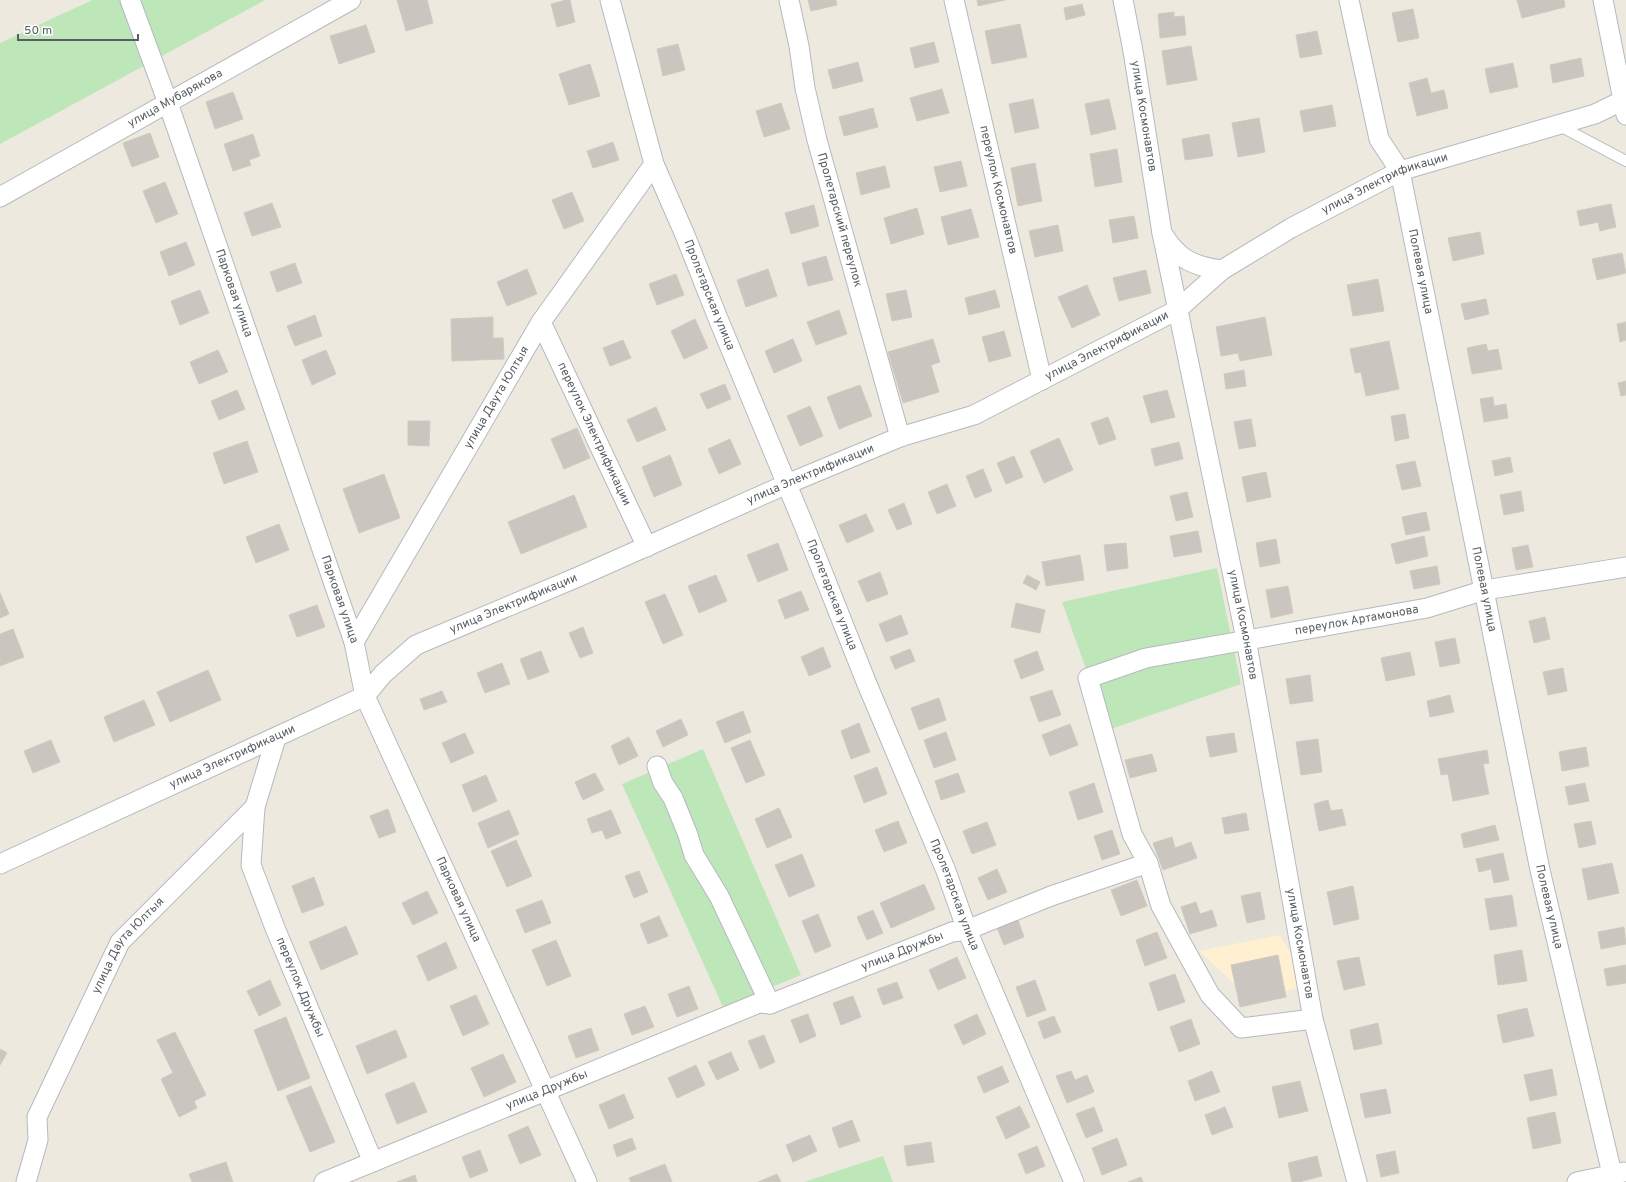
<svg xmlns="http://www.w3.org/2000/svg" width="1626" height="1182" viewBox="0 0 1626 1182" font-family="Overpass,sans-serif">
<style>
.commercial{fill:#fff0d2}
.green{fill:#bee7b9}
.building{fill:#cac5be;stroke:#d2cabd}
.lines{fill:none;stroke-linecap:round;stroke-linejoin:round}
.service-casing{stroke:#b5b9be;stroke-width:12}
.minor-casing{stroke:#b5b9be;stroke-width:21}
.service{stroke:#fff;stroke-width:10}
.minor{stroke:#fff;stroke-width:19}
.labels{text-anchor:middle;dominant-baseline:central;stroke-width:3;stroke-linejoin:round;paint-order:stroke}
.street-label{font-size:12px;fill:#585e62;stroke:#fff}
</style>
<rect width="100%" height="100%" fill="#ede9df"/>
<path class="commercial" d="M1280 935 1309 985 1252 1000 1199 951Z"/>
<path class="green" d="M92 0H265L0 144V43Z
M1217 568 1241 684 1108 730 1062 602Z
M703 749 801 975 723 1007 622 784Z
M883 1156 893 1182H804Z"/>
<path class="building" d="M397 0H427L433 23 406 31Z
M566 0H570L575 22 557 27 551 4Z
M808 0H836L837 5 811 11Z
M977 0H1005L978 6Z
M1517 0H1564L1565 7 1522 18Z
M1082 4 1085 15 1066 20 1064 8Z
M1413 9 1419 38 1398 42 1392 13Z
M1174 12V17L1184 16 1186 35 1160 38 1158 14Z
M1020 24 1027 57 992 64 985 31Z
M366 25 375 52 339 64 330 36Z
M1317 31 1322 54 1300 58 1296 35Z
M934 42 939 62 915 68 910 48Z
M678 44 685 70 663 76 657 49Z
M1191 46 1197 80 1167 85 1162 51Z
M1581 58 1584 76 1553 83 1550 65Z
M858 62 863 81 833 89 828 70Z
M1513 63 1518 87 1490 93 1485 69Z
M590 64 600 96 569 105 559 74Z
M1427 78 1431 93 1444 90 1448 108 1417 116 1409 83Z
M942 89 949 113 917 121 910 98Z
M233 92 243 119 215 129 206 102Z
M1033 99 1039 128 1015 133 1009 104Z
M1109 99 1116 129 1091 135 1085 104Z
M781 103 790 129 764 137 756 111Z
M1332 105 1336 126 1304 132 1300 111Z
M873 108 878 127 844 136 839 117Z
M1259 118 1265 152 1238 157 1232 123Z
M150 133 159 157 132 167 123 143Z
M253 134 260 156 249 160 251 165 233 171 224 144Z
M1209 134 1213 156 1185 160 1182 139Z
M613 142 619 160 593 168 587 151Z
M1117 149 1122 182 1095 187 1090 154Z
M961 161 967 186 940 192 934 167Z
M1035 163 1042 201 1018 206 1011 168Z
M885 166 890 187 861 195 856 173Z
M165 182 178 214 156 223 143 191Z
M572 192 584 221 564 229 552 200Z
M272 203 281 227 252 236 244 213Z
M1611 204 1616 227 1600 231 1598 222 1580 226 1577 211Z
M814 205 819 226 791 234 785 213Z
M917 208 924 234 891 244 884 218Z
M971 209 979 237 948 245 941 217Z
M1134 216 1138 238 1113 243 1109 220Z
M1058 225 1063 251 1035 257 1029 231Z
M1480 232 1484 254 1453 261 1448 238Z
M186 242 195 265 169 276 160 252Z
M1622 253 1626 273 1597 280 1592 259Z
M826 256 833 280 808 286 802 263Z
M295 263 302 283 277 292 270 272Z
M527 269 537 294 507 306 497 282Z
M768 269 777 296 746 307 737 280Z
M1146 270 1151 293 1119 301 1113 278Z
M676 274 684 295 657 305 649 284Z
M1378 279 1384 311 1353 316 1347 285Z
M1087 285 1100 315 1072 328 1058 297Z
M200 290 209 313 180 325 171 301Z
M906 290 912 317 892 321 886 294Z
M995 290 1000 307 969 315 965 298Z
M1486 299 1489 314 1465 320 1461 304Z
M839 310 847 334 816 345 807 322Z
M315 315 322 336 295 346 287 326Z
M493 317V338H503L504 359 452 361 451 319Z
M1265 317 1272 355 1240 361 1238 353 1221 356 1216 327Z
M695 319 708 348 684 359 671 331Z
M1626 322V340L1620 342 1617 324Z
M1004 331 1011 356 989 362 982 337Z
M793 339 802 361 774 373 765 351Z
M933 339 940 362 931 365 939 392 903 403 888 352Z
M623 340 631 358 610 366 603 348Z
M1389 341 1399 389 1366 396 1361 372 1355 373 1350 349Z
M1486 344 1488 351 1498 349 1502 369 1472 374 1467 348Z
M218 350 228 372 199 384 190 362Z
M326 350 336 374 312 385 302 360Z
M1244 370 1246 386 1226 389 1224 374Z
M1626 381V395L1621 396 1618 383Z
M725 384 731 399 707 409 700 394Z
M860 385 872 416 839 429 827 397Z
M237 390 245 409 219 420 211 401Z
M1167 390 1175 417 1151 423 1143 396Z
M1493 397 1494 406 1506 404 1508 418 1484 422 1480 399Z
M810 406 823 436 800 446 787 416Z
M656 407 666 430 637 442 627 420Z
M1405 414 1409 438 1395 441 1391 416Z
M1108 417 1116 439 1099 445 1091 423Z
M1251 419 1256 446 1239 449 1234 422Z
M408 421H430L429 446 408 445Z
M577 428 590 458 564 469 551 439Z
M1059 438 1073 470 1044 483 1030 451Z
M730 439 741 464 719 474 708 449Z
M247 441 258 472 224 484 213 453Z
M1179 442 1183 459 1155 466 1151 449Z
M670 455 682 485 654 497 642 467Z
M1014 456 1023 477 1006 484 997 463Z
M1510 457 1513 472 1495 476 1492 461Z
M1415 461 1421 486 1402 490 1396 465Z
M983 469 992 491 975 498 966 476Z
M1266 472 1271 497 1247 502 1242 477Z
M384 474 400 518 359 533 343 489Z
M947 484 956 506 937 514 928 492Z
M1521 491 1524 511 1504 515 1500 495Z
M1187 492 1193 517 1176 521 1170 496Z
M574 495 587 527 521 554 508 522Z
M904 503 912 524 897 530 888 510Z
M1426 512 1430 530 1406 535 1402 517Z
M866 514 874 531 847 543 839 525Z
M279 524 289 550 256 563 246 537Z
M1198 531 1202 552 1174 557 1170 536Z
M1424 536 1428 556 1396 564 1391 544Z
M1276 539 1280 563 1260 567 1256 543Z
M778 543 788 570 758 582 747 555Z
M1126 543 1128 568 1107 571 1104 545Z
M1528 545 1533 567 1516 570 1512 548Z
M1080 555 1084 580 1046 586 1042 562Z
M1437 566 1440 584 1414 589 1410 571Z
M880 572 888 594 867 602 858 581Z
M716 575 727 601 699 613 688 586Z
M1027 575 1040 582 1036 590 1023 583Z
M1288 586 1293 613 1271 618 1266 590Z
M801 591 809 610 785 619 778 600Z
M0 593 9 614 0 618Z
M665 594 683 635 663 644 645 602Z
M1016 603 1045 610 1040 633 1011 627Z
M317 605 325 627 297 637 289 615Z
M901 615 908 634 886 642 879 624Z
M1545 617 1550 639 1534 643 1529 621Z
M583 627 593 653 580 658 569 633Z
M13 629 24 657 0 666V634Z
M1455 638 1460 663 1440 667 1435 642Z
M823 647 831 667 809 676 801 657Z
M910 649 915 661 895 669 890 657Z
M541 651 549 672 528 680 520 659Z
M1037 651 1044 670 1021 679 1014 660Z
M1410 652 1415 675 1386 681 1381 658Z
M502 663 510 684 485 693 477 673Z
M1563 668 1567 691 1548 695 1543 672Z
M208 670 221 700 170 722 157 692Z
M1310 675 1313 701 1290 704 1286 679Z
M1052 690 1061 715 1039 722 1030 697Z
M442 691 447 702 424 710 420 699Z
M1450 695 1454 712 1430 717 1427 701Z
M939 698 946 720 919 730 911 708Z
M144 700 155 725 114 742 104 717Z
M743 711 751 732 725 743 716 722Z
M681 719 688 735 663 747 656 731Z
M859 723 870 752 851 759 841 731Z
M1070 724 1078 745 1050 756 1042 735Z
M946 732 956 760 934 768 924 740Z
M465 733 474 753 451 763 442 743Z
M1234 733 1237 752 1210 757 1206 737Z
M629 737 638 756 619 765 611 746Z
M1318 739 1322 772 1301 775 1296 742Z
M51 740 60 762 33 773 24 751Z
M750 740 765 775 746 783 731 748Z
M1586 747 1589 766 1562 771 1559 752Z
M1487 750 1489 763 1483 764 1489 794 1453 801 1448 774 1441 775 1438 759Z
M1152 754 1157 771 1130 778 1125 760Z
M877 767 887 794 864 803 854 776Z
M595 773 604 790 583 800 575 782Z
M958 773 965 792 941 800 935 781Z
M486 775 497 801 473 812 462 785Z
M1094 783 1103 812 1078 820 1069 792Z
M1585 783 1589 801 1569 805 1565 787Z
M1328 800 1331 811 1342 809 1346 825 1319 831 1314 804Z
M779 808 792 837 767 848 755 819Z
M388 809 396 832 379 838 370 816Z
M509 810 519 834 488 848 478 823Z
M611 810 621 833 606 839 602 830 592 833 587 819Z
M1246 813 1249 830 1225 834 1222 818Z
M898 821 907 843 884 852 875 830Z
M1591 821 1596 844 1579 848 1574 824Z
M987 822 996 845 972 854 963 831Z
M1495 825 1499 840 1464 848 1461 834Z
M1112 830 1120 854 1102 860 1094 836Z
M1172 837 1175 848 1191 842 1197 858 1163 870 1153 843Z
M516 840 532 876 507 887 491 851Z
M1503 853 1509 880 1494 883 1491 869 1479 872 1476 859Z
M802 854 815 886 789 897 775 865Z
M1612 863 1619 893 1588 900 1582 869Z
M997 869 1007 892 988 900 978 878Z
M639 871 648 892 634 898 625 876Z
M314 877 324 905 302 913 292 886Z
M1137 880 1147 906 1121 916 1111 890Z
M924 884 935 909 891 928 880 903Z
M1353 886 1359 919 1334 925 1327 892Z
M427 891 438 913 413 925 402 903Z
M1260 892 1265 919 1247 923 1241 896Z
M1512 895 1517 926 1490 930 1485 899Z
M542 900 551 923 525 933 516 910Z
M1196 902 1200 914 1212 910 1217 926 1190 934 1181 907Z
M873 910 883 933 867 940 857 917Z
M818 914 831 946 815 953 802 921Z
M659 916 668 936 648 944 640 924Z
M1017 917 1024 937 1004 945 996 925Z
M346 926 358 954 321 970 309 942Z
M1624 927 1626 944 1601 949 1598 932Z
M1157 932 1167 958 1145 966 1136 940Z
M556 940 571 976 547 986 532 950Z
M446 942 457 968 428 981 417 956Z
M1522 950 1527 981 1498 985 1494 955Z
M1278 955 1286 997 1240 1007 1231 965Z
M957 957 966 978 938 990 929 970Z
M1359 957 1365 985 1344 990 1337 961Z
M1626 965V983L1607 986 1604 969Z
M1175 974 1185 1002 1158 1011 1149 983Z
M270 980 281 1005 259 1016 247 991Z
M1035 980 1046 1010 1027 1017 1016 987Z
M897 982 903 998 883 1005 877 989Z
M689 986 698 1009 677 1017 668 994Z
M476 995 489 1024 463 1036 450 1006Z
M853 996 861 1017 841 1025 833 1003Z
M645 1006 654 1027 632 1035 624 1014Z
M1527 1008 1534 1036 1503 1043 1497 1015Z
M808 1014 816 1036 800 1043 791 1020Z
M977 1014 986 1034 963 1045 954 1025Z
M1054 1016 1061 1032 1044 1039 1038 1022Z
M286 1017 310 1078 278 1091 254 1030Z
M1191 1019 1200 1044 1179 1052 1170 1027Z
M1378 1023 1382 1044 1354 1050 1350 1030Z
M591 1028 599 1050 576 1058 568 1036Z
M396 1030 407 1057 367 1074 356 1046Z
M175 1032 206 1095 194 1101 197 1108 179 1117 161 1079 173 1073 157 1040Z
M764 1035 775 1062 760 1069 748 1041Z
M0 1049 7 1053 0 1065Z
M731 1052 739 1070 717 1080 708 1062Z
M503 1054 516 1082 484 1097 471 1068Z
M696 1065 705 1085 677 1098 668 1078Z
M1002 1066 1009 1082 984 1093 977 1077Z
M1552 1069 1557 1095 1530 1101 1524 1075Z
M1071 1071 1075 1080 1087 1075 1094 1092 1067 1103 1056 1076Z
M1212 1071 1220 1092 1195 1101 1188 1081Z
M1300 1081 1308 1111 1279 1118 1272 1087Z
M414 1082 427 1112 397 1124 385 1094Z
M311 1086 335 1142 310 1152 286 1096Z
M1386 1089 1391 1113 1365 1118 1360 1094Z
M624 1094 634 1118 609 1129 599 1105Z
M1020 1106 1030 1127 1006 1139 996 1117Z
M1094 1107 1103 1131 1086 1138 1076 1114Z
M1225 1107 1233 1127 1212 1135 1205 1115Z
M1555 1112 1561 1143 1533 1149 1527 1118Z
M852 1120 860 1141 839 1148 832 1128Z
M528 1126 541 1155 520 1164 508 1135Z
M810 1135 817 1151 793 1162 786 1145Z
M632 1138 636 1149 617 1157 613 1145Z
M1117 1138 1127 1165 1102 1175 1092 1148Z
M931 1142 934 1162 907 1166 904 1146Z
M1037 1146 1045 1166 1026 1174 1018 1154Z
M480 1150 488 1171 470 1178 462 1157Z
M1395 1151 1399 1173 1381 1177 1376 1155Z
M1317 1156 1322 1176 1299 1182H1292L1288 1163Z
M226 1162 233 1182H192L189 1174Z
M665 1164 672 1182H631L629 1178Z
M777 1174 781 1182H758Z
M415 1175 417 1182H397Z
M1141 1177 1143 1182H1128Z"/>
<g class="lines">
<defs>
<path id="service" d="M1558 125 1626 161"/>
<g id="minor">
<path id="s1" d="M130 0 168 103 354 642 365 696 587 1182"/>
<path id="s2" d="M610 0 654 164 685 235 717 316 805 528 867 684 946 871 967 930 1074 1182"/>
<path id="s3" d="M789 0 799 46 805 88 817 140 900 437"/>
<path id="s4" d="M954 0 1042 380"/>
<path id="s5" d="M1123 0 1133 51 1162 233C1166 239 1170 246 1176 251 1187 264 1206 268 1222 270"/>
<path id="s6" d="M1349 0 1379 139 1400 171 1540 870 1614 1182"/>
<path d="M1603 0 1626 115"/>
<path id="s7" d="M0 197 351 0"/>
<path id="s8" d="M1162 233 1246 639 1313 1019 1357 1182"/>
<path id="s9" d="M541 322 647 547"/>
<path id="s10" d="M354 642 541 322 654 164"/>
<path d="M657 766 663 783 673 798 688 835 694 855 719 896 770 1004"/>
<path id="s11" d="M255 807 251 865 275 928 373 1162"/>
<path id="s12" d="M0 864 365 696 383 674 416 645 578 577 787 484 900 437 974 415 1177 310 1222 270 1291 228 1400 171 1595 114 1626 99"/>
<path id="s13" d="M1313 1019 1241 1028 1210 995 1161 906 1148 863 1132 834 1088 678 1146 658 1427 608 1485 590 1626 567"/>
<path id="s14" d="M26 1182 38 1140 37 1117 120 942 255 807 276 738"/>
<path id="s15" d="M324 1182 759 1003 770 1004 952 932 967 930 1051 896 1148 863"/>
<path d="M1577 1182 1624 1172"/>
</g>
</defs>
<use href="#service" class="service-casing"/>
<use href="#minor" class="minor-casing"/>
<use href="#service" class="service"/>
<use href="#minor" class="minor"/>
</g>
<g class="labels">
<g class="street-label">
<text stroke="none"><textPath href="#s7" startOffset="201">улица Мубарякова</textPath></text>
<text stroke="none"><textPath href="#s5" startOffset="118">улица Космонавтов</textPath></text>
<text stroke="none"><textPath href="#s12" startOffset="1552">улица Электрификации</textPath></text>
<text stroke="none"><textPath href="#s4" startOffset="195">переулок Космонавтов</textPath></text>
<text stroke="none"><textPath href="#s3" startOffset="226">Пролетарский переулок</textPath></text>
<text stroke="none"><textPath href="#s6" startOffset="283">Полевая улица</textPath></text>
<text stroke="none"><textPath href="#s1" startOffset="311">Парковая улица</textPath></text>
<text stroke="none"><textPath href="#s2" startOffset="312">Пролетарская улица</textPath></text>
<text stroke="none"><textPath href="#s12" startOffset="1228">улица Электрификации</textPath></text>
<text stroke="none"><textPath href="#s10" startOffset="283">улица Даута Юлтыя</textPath></text>
<text stroke="none"><textPath href="#s9" startOffset="124">переулок Электрификации</textPath></text>
<text stroke="none"><textPath href="#s12" startOffset="904">улица Электрификации</textPath></text>
<text stroke="none"><textPath href="#s6" startOffset="607">Полевая улица</textPath></text>
<text stroke="none"><textPath href="#s2" startOffset="636">Пролетарская улица</textPath></text>
<text stroke="none"><textPath href="#s1" startOffset="635">Парковая улица</textPath></text>
<text stroke="none"><textPath href="#s12" startOffset="580">улица Электрификации</textPath></text>
<text stroke="none"><textPath href="#s13" startOffset="735">переулок Артамонова</textPath></text>
<text stroke="none"><textPath href="#s8" startOffset="400">улица Космонавтов</textPath></text>
<text stroke="none"><textPath href="#s12" startOffset="256">улица Электрификации</textPath></text>
<text stroke="none"><textPath href="#s2" startOffset="960">Пролетарская улица</textPath></text>
<text stroke="none"><textPath href="#s1" startOffset="959">Парковая улица</textPath></text>
<text stroke="none"><textPath href="#s6" startOffset="931">Полевая улица</textPath></text>
<text stroke="none"><textPath href="#s8" startOffset="724">улица Космонавтов</textPath></text>
<text stroke="none"><textPath href="#s14" startOffset="262">улица Даута Юлтыя</textPath></text>
<text stroke="none"><textPath href="#s15" startOffset="624">улица Дружбы</textPath></text>
<text stroke="none"><textPath href="#s11" startOffset="190">переулок Дружбы</textPath></text>
<text stroke="none"><textPath href="#s15" startOffset="241">улица Дружбы</textPath></text>
</g>
</g>
<path d="M18 34v6h120v-6" fill="none" stroke="#585e62" stroke-width="2"/>
<text x="24" y="34" font-size="12" fill="#585e62" stroke="#ffffff" stroke-width="3" paint-order="stroke">50 m</text>
</svg>
